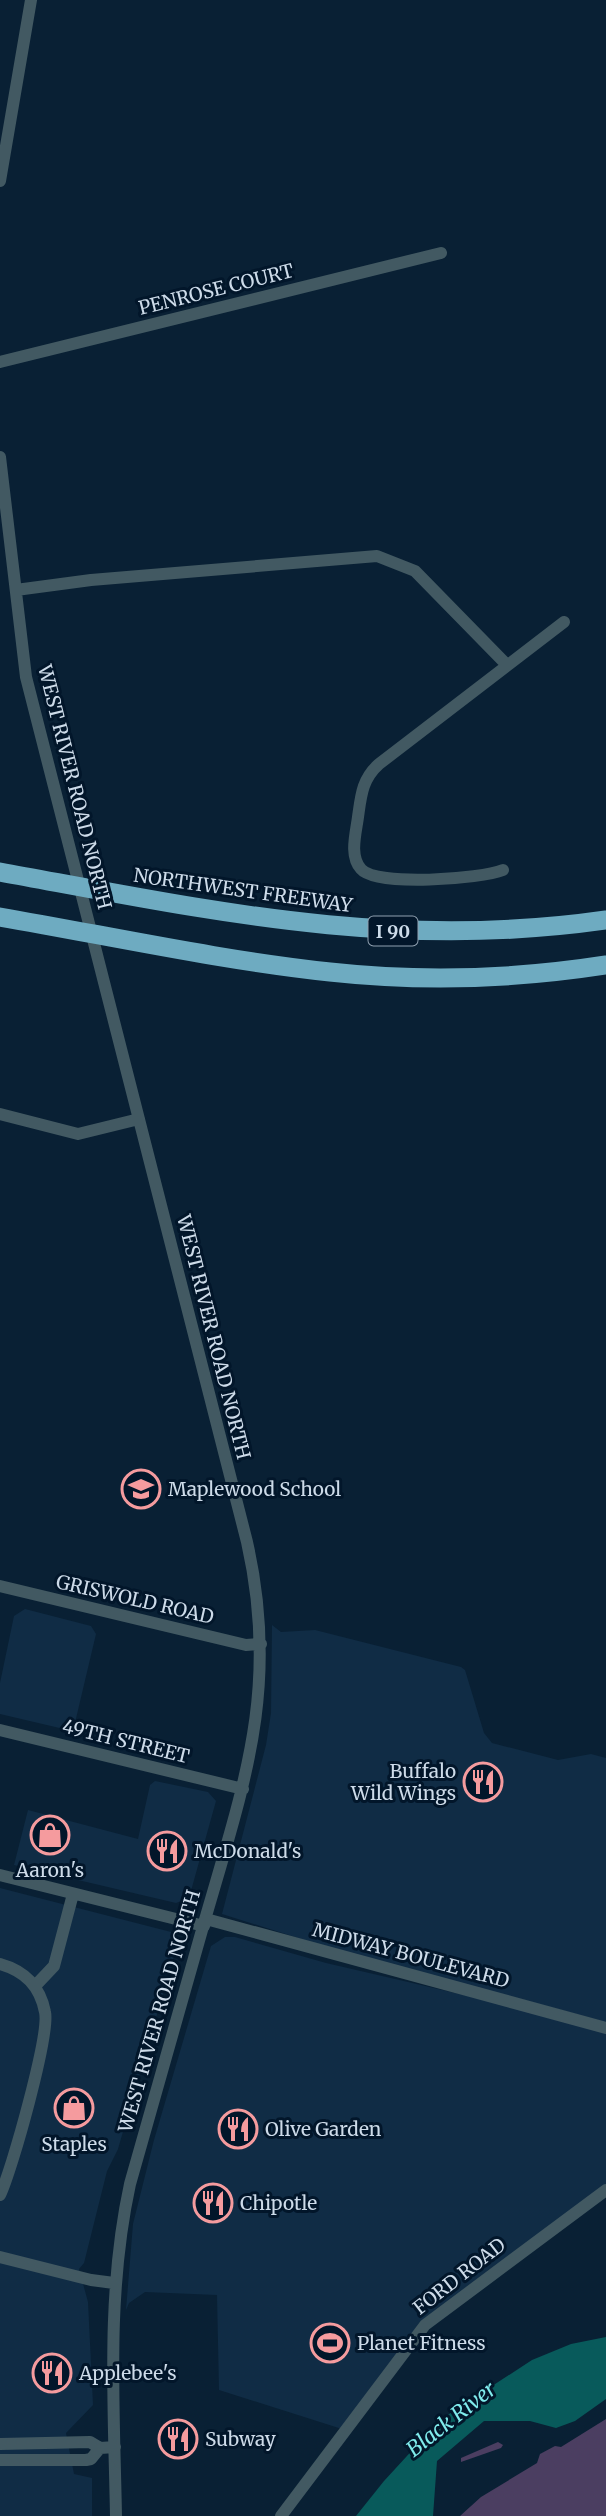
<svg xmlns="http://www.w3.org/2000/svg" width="606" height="2516" viewBox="0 0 606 2516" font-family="Merriweather,serif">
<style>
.built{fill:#102c45}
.green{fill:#4b3e61}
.water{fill:#085a5b}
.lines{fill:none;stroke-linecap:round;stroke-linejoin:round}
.minor{stroke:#425962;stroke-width:12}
.highway{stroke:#6eabc1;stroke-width:19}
.labels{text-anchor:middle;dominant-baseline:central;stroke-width:6;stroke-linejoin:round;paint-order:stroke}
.shield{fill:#02162a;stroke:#90a0b0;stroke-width:2}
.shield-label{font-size:18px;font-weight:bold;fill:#cddbe9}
.street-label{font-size:19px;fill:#cddbe9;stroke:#02162a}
.poi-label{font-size:19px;fill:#cddbe9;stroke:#02162a;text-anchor:start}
.water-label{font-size:21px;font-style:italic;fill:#7febec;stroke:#02162a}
</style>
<rect width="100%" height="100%" fill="#092034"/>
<path class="built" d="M25 1609 91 1626 96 1634 74 1727 68 1730 0 1714V1683L14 1616Z
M272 1625 281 1632 315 1630 461 1667 465 1670 484 1733 492 1743 558 1760 591 1754 606 1758V2022L333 1949 222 1914 266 1745 271 1713Z
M155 1781 208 1792 216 1801 189 1898 176 1903 14 1865 28 1810 138 1839 150 1785Z
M0 1888 175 1933 178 1942 118 2149 107 2171 84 2263 79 2269 88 2302 93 2405 66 2433 74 2474 92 2478V2516H0Z
M225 1937H235L326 1963 477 1998 606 2032V2185L421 2321 342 2429 219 2390 217 2295 145 2292 129 2303 126 2310 133 2224 154 2140 211 1946Z"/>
<path class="green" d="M606 2419V2516H460L481 2497 537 2463 540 2454 555 2446 561 2447Z
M498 2442 503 2445 501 2448 461 2462V2458Z"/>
<path class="water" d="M606 2337V2399L575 2421 556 2428 530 2421H484L437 2461 433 2516H356L384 2481 440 2420 532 2360 571 2344Z"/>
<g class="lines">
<path class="minor" d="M0 181 31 0
M0 362 441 253
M0 457 26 677 247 1542C280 1688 244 1784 204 1923 180 2010 155 2097 130 2184 106 2294 114 2405 116 2516
M16 590 91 580 377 556 415 571 506 664
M503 870C481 879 376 887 361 869 349 856 356 833 358 817 361 796 362 779 379 764L564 622
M0 1114 78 1134 139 1119
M0 1586 246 1645 261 1644
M0 1730 243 1789
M0 1875 204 1926
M206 1919 606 2028
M0 1964C25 1971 40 1986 45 2012 50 2034 12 2170 0 2195
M35 1986 54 1966 73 1894
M0 2257 91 2280 114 2283
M0 2444 90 2442 100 2448 115 2447
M0 2460H86L91 2459 100 2448
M281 2516 425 2325 606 2190"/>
<path class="highway" d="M0 872C209 910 391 951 606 920
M0 917C110 936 219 960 330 972 421 982 516 979 606 965"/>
</g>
<defs>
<symbol id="school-ring" viewBox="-11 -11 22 22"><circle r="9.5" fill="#02162a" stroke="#f59b9e" stroke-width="1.5"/><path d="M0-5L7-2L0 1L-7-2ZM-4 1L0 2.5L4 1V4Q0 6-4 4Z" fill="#f59b9e"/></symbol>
<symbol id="restaurant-ring" viewBox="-11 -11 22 22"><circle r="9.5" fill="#02162a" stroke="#f59b9e" stroke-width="1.5"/><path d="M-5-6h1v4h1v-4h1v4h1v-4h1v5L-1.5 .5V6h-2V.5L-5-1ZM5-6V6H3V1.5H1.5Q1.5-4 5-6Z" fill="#f59b9e"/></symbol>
<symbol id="shop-ring" viewBox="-11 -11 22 22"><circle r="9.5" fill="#02162a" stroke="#f59b9e" stroke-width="1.5"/><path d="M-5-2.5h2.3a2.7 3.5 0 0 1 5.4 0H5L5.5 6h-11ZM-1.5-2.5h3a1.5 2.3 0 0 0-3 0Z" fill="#f59b9e"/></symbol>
<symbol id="stadium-ring" viewBox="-11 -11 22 22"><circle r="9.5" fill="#02162a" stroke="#f59b9e" stroke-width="1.5"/><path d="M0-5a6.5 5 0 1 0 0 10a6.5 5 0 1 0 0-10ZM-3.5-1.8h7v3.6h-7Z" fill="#f59b9e"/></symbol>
</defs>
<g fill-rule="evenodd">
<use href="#school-ring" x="119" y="1467" width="44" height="44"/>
<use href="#restaurant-ring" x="461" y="1760" width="44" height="44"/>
<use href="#shop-ring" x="28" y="1813" width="44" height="44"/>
<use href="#restaurant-ring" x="145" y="1829" width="44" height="44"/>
<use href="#shop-ring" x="52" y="2086" width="44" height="44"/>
<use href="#restaurant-ring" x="216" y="2107" width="44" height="44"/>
<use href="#restaurant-ring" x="191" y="2181" width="44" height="44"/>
<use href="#stadium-ring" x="308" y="2321" width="44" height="44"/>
<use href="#restaurant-ring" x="30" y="2351" width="44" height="44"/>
<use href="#restaurant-ring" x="156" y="2417" width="44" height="44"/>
</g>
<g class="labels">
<rect class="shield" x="368.5" y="916.5" width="49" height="29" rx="5"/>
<g class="shield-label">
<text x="393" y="931">I 90</text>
</g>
<g class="street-label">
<text transform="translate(216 289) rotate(-14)">PENROSE COURT</text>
<text transform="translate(75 787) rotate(76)">WEST RIVER ROAD NORTH</text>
<text transform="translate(243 890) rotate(8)">NORTHWEST FREEWAY</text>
<text transform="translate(214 1337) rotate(76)">WEST RIVER ROAD NORTH</text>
<text transform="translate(135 1599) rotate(13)">GRISWOLD ROAD</text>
<text transform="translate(126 1741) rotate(14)">49TH STREET</text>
<text transform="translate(411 1955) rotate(15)">MIDWAY BOULEVARD</text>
<text transform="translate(159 2011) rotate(-74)">WEST RIVER ROAD NORTH</text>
<text transform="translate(459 2276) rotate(-38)">FORD ROAD</text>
</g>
<g class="poi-label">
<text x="168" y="1489">Maplewood School</text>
<text x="456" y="1771" text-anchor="end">Buffalo<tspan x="456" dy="22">Wild Wings</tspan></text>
<text x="194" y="1851">McDonald's</text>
<text x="50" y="1870" text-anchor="middle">Aaron's</text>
<text x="265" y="2129">Olive Garden</text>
<text x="74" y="2144" text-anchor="middle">Staples</text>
<text x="240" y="2203">Chipotle</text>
<text x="357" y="2343">Planet Fitness</text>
<text x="79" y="2373">Applebee's</text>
<text x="205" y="2439">Subway</text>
</g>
<g class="water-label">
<text transform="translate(451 2419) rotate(-38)">Black River</text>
</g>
</g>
</svg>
